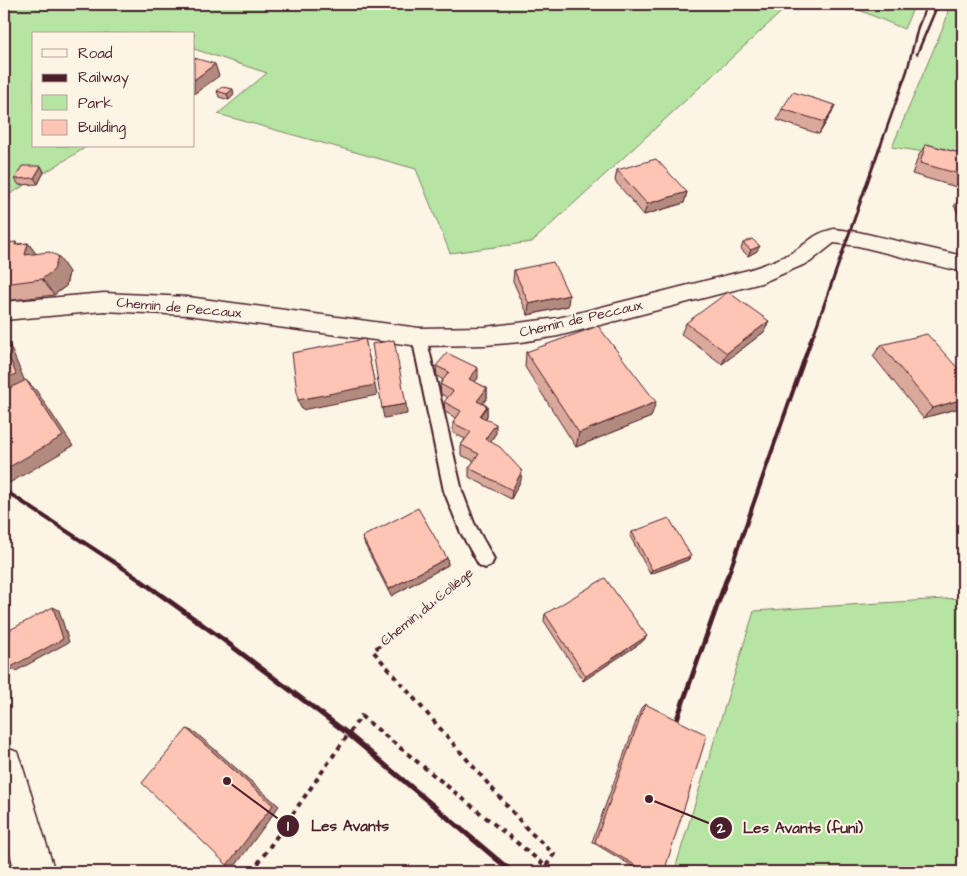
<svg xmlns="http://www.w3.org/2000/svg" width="967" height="876" viewBox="0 0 967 876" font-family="'Architects Daughter',sans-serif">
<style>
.green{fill:#b6e4a3;stroke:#808267}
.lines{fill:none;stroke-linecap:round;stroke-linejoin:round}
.lane-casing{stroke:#4a1f2b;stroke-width:4}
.street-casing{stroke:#4a1f2b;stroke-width:3}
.secondary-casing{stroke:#4a1f2b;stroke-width:3}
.path{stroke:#4a1f2b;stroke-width:4;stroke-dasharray:5 5;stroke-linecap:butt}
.lane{fill:#fcf5e5;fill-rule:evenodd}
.street{fill:#fcf5e5;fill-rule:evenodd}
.secondary{fill:#fcf5e5;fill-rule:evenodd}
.rail-far3{stroke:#4a1f2b;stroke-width:2.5}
.rail-far2{stroke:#4a1f2b;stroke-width:3}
.rail-far1{stroke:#4a1f2b;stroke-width:4}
.rail{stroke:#4a1f2b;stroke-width:5}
.wall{fill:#daa99b;stroke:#4a1f2b}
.shaded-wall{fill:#b28a7e;stroke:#4a1f2b}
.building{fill:#fec5b4;stroke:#4a1f2b}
.labels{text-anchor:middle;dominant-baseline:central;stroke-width:4;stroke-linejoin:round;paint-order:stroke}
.street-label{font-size:14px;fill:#4a1f2b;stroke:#fcf5e5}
.leader{fill:none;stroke:#4a1f2b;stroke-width:2}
.callout-dot{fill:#4a1f2b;stroke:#fcf5e5;stroke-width:2}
.mark-label{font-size:15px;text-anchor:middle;font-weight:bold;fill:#fff}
.callout-label{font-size:15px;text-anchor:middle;font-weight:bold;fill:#4a1f2b;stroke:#fcf5e5;stroke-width:4;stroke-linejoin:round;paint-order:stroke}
</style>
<rect width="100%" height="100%" fill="#fcf5e5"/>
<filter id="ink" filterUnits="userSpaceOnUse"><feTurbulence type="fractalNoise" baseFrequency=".02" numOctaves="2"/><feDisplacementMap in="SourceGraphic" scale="10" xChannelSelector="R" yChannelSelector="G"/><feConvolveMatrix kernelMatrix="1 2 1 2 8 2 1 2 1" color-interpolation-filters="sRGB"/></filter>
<g filter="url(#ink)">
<path class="green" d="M4 4H790L532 242 450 253 416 169 218 114 267 73 194 49V34H34V146H88L4 198Z
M845 4H915L904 29Z
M949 4H963V158L892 147 946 20Z
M960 598 963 599V872H674L754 611Z"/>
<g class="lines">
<defs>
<path id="lane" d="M419 331 424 333 426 337 462 491 474 523 494 559 491 565 485 568 479 565 461 533 444 491 412 337 414 333Z"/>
<path id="street" d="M834 229 858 232 963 256V272L858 246 834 243 810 262 761 283 558 336 521 342 485 345 419 346 188 315 104 311 4 320V302L104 293 188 297 419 328 485 327 558 318 748 270C763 265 779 260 793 252 810 242 812 234 834 229Z"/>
<path id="secondary" d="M4 747 17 752 22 765 55 872H15L4 830Z"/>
</defs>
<use href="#lane" class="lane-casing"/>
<use href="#street" class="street-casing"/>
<use href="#secondary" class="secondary-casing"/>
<path class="path" d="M465 576 373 651 529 831 554 854 546 866
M252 872 361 716 553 872"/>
<use href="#lane" class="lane"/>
<use href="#street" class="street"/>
<use href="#secondary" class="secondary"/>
<path class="rail-far3" d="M917 54 938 4
M879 150 907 71 918 27 927 4"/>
<path class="rail-far2" d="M812 339 879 149"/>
<path class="rail-far1" d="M4 490 135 576
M728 576 812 337"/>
<path class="rail" d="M133 575 221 638 347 733 512 872
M672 733 728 575"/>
</g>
<path class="wall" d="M217 91 234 95 229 100 219 97Z
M835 105 830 116 819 134 777 120 782 109Z
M926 144 963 154V189L912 174 919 155Z
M41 166 44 172 38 184 19 185 15 179Z
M617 170 687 192 684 203 644 215 615 181Z
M963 195V221L954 206Z
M4 243 17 244 28 243 36 254 69 272 66 286 54 295 4 301Z
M743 243 757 251 748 256 741 249Z
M514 270 569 295 568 306 528 315 513 281Z
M686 323 764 332 722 364 681 334Z
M881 345 963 407 923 418 873 356Z
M526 352 651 417 576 447 525 367Z
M436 366 478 378 475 382 487 388V398L483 403 487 406V416L486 418 496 433 490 442 521 480 511 499 469 477V468L474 461 461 455V445L465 439 453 433V423L456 418 445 412 444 402 448 398 441 394 440 384 443 380 437 376Z
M963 470V487L955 477Z
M632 532 691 556 688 560 650 574 630 536Z
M362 537 447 558 448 565 391 596 365 545Z
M545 614 647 636 642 642 583 681 544 621Z
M645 704 664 872H642L592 842 641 708Z"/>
<path class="shaded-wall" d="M215 64 219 76 194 94V80Z
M233 89 234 95 229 100 227 94Z
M835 105 830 116 819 134 825 122Z
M41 166 44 172 38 184 34 178Z
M687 192 684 203 644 215 647 204Z
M16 242 25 254 28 243 40 259 37 271 15 245Z
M760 246 757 251 748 256 751 250Z
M58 256 69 272 66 286 54 295 42 279Z
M569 295 568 306 528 315 529 304Z
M769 321 764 332 722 364 727 353Z
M4 332 26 384 4 394Z
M365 339 377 395 302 410 298 400Z
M478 368V378L469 389V379Z
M26 380 36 390 73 446 6 485 4 483V470Z
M487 388V398L477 411V401Z
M963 399V407L923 418 933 408Z
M656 402 651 417 576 447 579 433Z
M406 404 407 414 384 418 382 408Z
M487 406V416L480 426V416Z
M496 424V433L485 449V439Z
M522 471 521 480 511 499 512 490Z
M691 556 688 560 650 574 652 570Z
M447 558 448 565 391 596 389 589Z
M53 607 59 610 69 642 16 671 9 668Z
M647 636 642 642 583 681 586 676Z
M187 729 196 733 279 806 236 865H227Z"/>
<path class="building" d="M194 58 215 64 194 80Z
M222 87 233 89 227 94 217 91Z
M793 92 835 105 825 122 782 109Z
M926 144 963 154V175L920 163Z
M656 159 687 192 647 204 617 170Z
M22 166H41L34 178 15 179Z
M752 239 760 246 751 250 743 243Z
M16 242 15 245 28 243 25 255 49 252 58 256 54 270 42 279 4 284V243Z
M553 262 569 295 529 304 514 270Z
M728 292 769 321 727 353 686 323Z
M598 326 656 402 579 433 526 352Z
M927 334 963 374V399L933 408 881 345Z
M365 339 375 385 298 400 292 353Z
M394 340 406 404 382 408 372 344Z
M4 344 16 374 4 379Z
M447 353 478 368 469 379 487 388 477 401 487 406 480 416 496 424 485 439 500 447 522 471 512 490 469 468 479 454 461 445 471 432 453 423 461 411 444 402 453 391 440 384 449 372 436 366Z
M26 380 63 436 4 470V391Z
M418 508 447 558 389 589 362 537Z
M669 518 691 556 652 570 632 532Z
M605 578 647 636 586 676 545 614Z
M53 607 63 639 9 668 4 647V633Z
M645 704 707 735 664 872H647L595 842Z
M187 729 273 805 227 865 142 783Z"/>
</g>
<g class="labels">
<g class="street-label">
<text transform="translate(179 308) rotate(5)">Chemin de Peccaux</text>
<text transform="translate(581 319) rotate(-13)">Chemin de Peccaux</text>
<text transform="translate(427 607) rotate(-39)">Chemin du Collège</text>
</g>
</g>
<path class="leader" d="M227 781L288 826M649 799L721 828"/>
<g class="callout-dot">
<circle cx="227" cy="781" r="5"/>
<circle cx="649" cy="799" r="5"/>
<circle cx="288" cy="826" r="12"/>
<circle cx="721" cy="828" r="12"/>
</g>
<g class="mark-label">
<text x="288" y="831">1</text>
<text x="721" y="833">2</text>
</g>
<g class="callout-label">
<text x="350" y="831">Les Avants</text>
<text x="803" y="833">Les Avants (funi)</text>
</g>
<rect width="967" height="876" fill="none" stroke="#fcf5e5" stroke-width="20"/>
<rect x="10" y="10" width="947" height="856" fill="none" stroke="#4a1f2b" stroke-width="2" filter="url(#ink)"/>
<rect x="32" y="32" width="162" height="115" fill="#fcf5e5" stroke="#b59f9b"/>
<rect x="42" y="49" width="25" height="8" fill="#fcf5e5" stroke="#b59f9b"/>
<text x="78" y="58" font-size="15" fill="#4a1f2b">Road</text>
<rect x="42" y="74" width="25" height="8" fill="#4a1f2b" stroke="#b59f9b"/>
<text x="78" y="82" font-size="15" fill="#4a1f2b">Railway</text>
<rect x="42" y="95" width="25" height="15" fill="#b6e4a3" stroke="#b59f9b"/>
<text x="78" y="108" font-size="15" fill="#4a1f2b">Park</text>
<rect x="42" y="120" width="25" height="15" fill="#fec5b4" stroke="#b59f9b"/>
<text x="78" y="132" font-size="15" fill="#4a1f2b">Building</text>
</svg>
